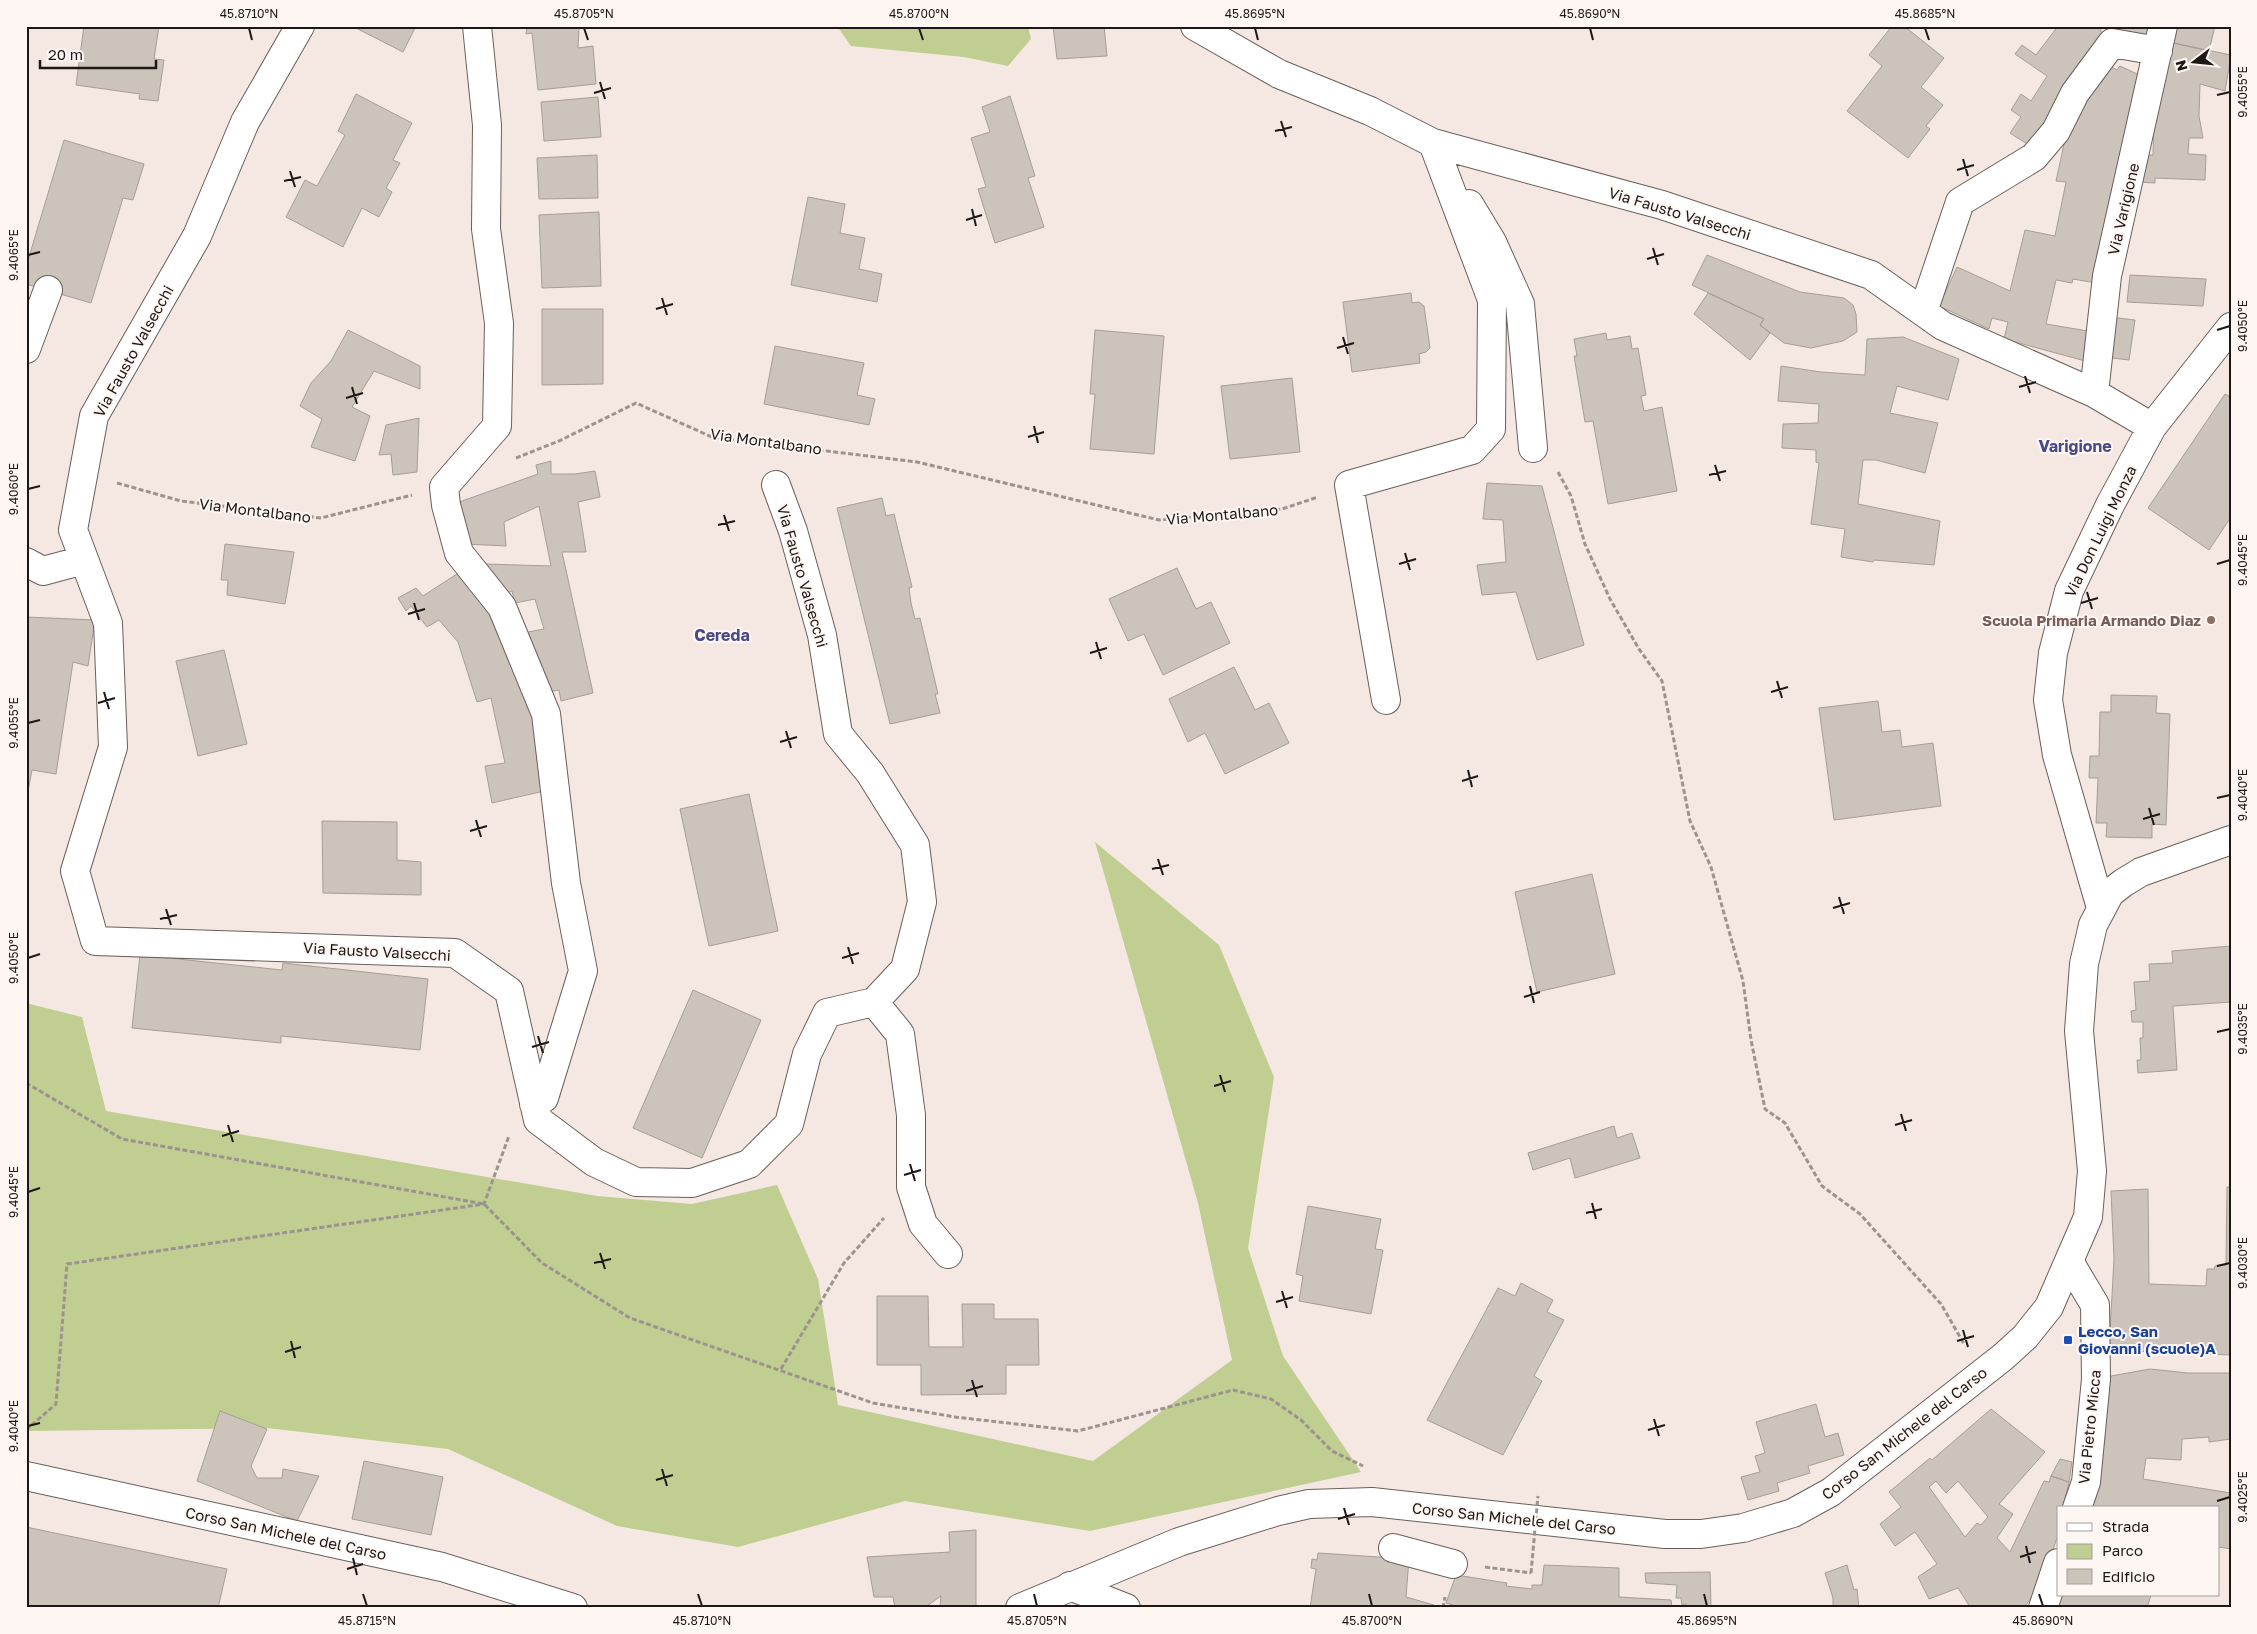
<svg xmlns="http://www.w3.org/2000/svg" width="2257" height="1634" viewBox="0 0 2257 1634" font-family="'Golos Text',sans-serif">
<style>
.green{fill:#c0ce91}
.building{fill:#ccc4ba;stroke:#a69e95;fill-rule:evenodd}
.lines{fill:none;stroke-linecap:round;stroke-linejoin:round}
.minor-casing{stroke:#6a5f5a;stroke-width:30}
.major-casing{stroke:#6a5f5a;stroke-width:30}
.path{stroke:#9c938e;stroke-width:3;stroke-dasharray:5 2.5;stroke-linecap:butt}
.minor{stroke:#fff;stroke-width:28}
.major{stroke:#fff;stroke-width:28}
.path-bridge{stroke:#9c938e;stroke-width:3;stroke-dasharray:5 2.5;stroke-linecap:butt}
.ticks{fill:none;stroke:#1d1816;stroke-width:2}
.education-dot{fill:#8d6e63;stroke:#fef6f3;stroke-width:2}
.transit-dot{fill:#1a4fb4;stroke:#fef6f3;stroke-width:2}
.labels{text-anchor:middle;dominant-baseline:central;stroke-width:4;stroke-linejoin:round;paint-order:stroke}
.street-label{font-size:15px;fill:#1d1816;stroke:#fef6f3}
.education-label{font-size:15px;font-weight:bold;fill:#785e54;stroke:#fef6f3;text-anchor:end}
.transit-label{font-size:15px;font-weight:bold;fill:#164399;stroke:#fef6f3;text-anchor:start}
.neighbourhood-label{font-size:16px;font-weight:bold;fill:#474a87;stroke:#fef6f3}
.neatline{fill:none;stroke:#1d1816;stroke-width:2}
.ticks-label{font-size:12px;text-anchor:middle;fill:#1d1816}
</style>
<rect width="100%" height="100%" fill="#f5e8e2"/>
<path class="green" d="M837 26H1028L1031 39 1008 66 964 57 851 46Z
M1095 842 1219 945 1274 1077 1248 1248 1283 1356 1361 1472 1090 1531 905 1501 738 1547 617 1526 448 1449 267 1428 26 1431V1003L82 1017 106 1111 597 1196 692 1204 777 1185 818 1279 838 1405 1093 1461 1232 1360 1198 1203Z"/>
<path class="building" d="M84 26H159L154 59 164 60 158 101 139 99 140 94 76 85Z
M352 26H416L403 52Z
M527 26H600L579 28 578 48 593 46 596 84 538 90 532 33 526 34Z
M1053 26H1104L1107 56 1057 59Z
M1892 26H1904L1944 58 1921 87 1943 105 1926 126 1930 129 1908 158 1847 111 1882 66 1869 55Z
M2058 26H2103L2100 31 2104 33 2035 149 2010 133 2021 117 2011 110 2021 94 2031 101 2047 76 2015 54 2022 45 2036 55Z
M2116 26H2155L2151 40 2114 31Z
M2167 26H2215L2209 51 2164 41Z
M2164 41 2231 55 2225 91 2200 84 2199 116 2203 138H2189L2188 154 2206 155 2205 180 2155 178V183L2138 182 2142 155H2153L2154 112Z
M2103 62 2117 70 2120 66 2148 79 2102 284 2073 279 2072 283 2056 280 2046 324 2094 332 2089 362 2004 339 2008 322 1992 318 1989 329 1939 306 1957 267 2010 291 2025 230 2055 236 2066 182 2056 181 2068 126Z
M356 94 412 123 393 160 400 163 386 188 392 192 379 217 362 208 343 247 286 217 305 180 317 186 345 135 338 131Z
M1010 96 1035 176 1028 178 1044 227 995 243 978 189 986 187 971 138 990 132 982 107Z
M598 97 601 137 544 141 541 102Z
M64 140 144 164 133 200 123 198 91 303 26 284V267Z
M597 155 598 198 539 199 537 158Z
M808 197 845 204 840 233 865 238 859 269 882 274 877 302 791 285Z
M599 212 601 286 542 288 539 215Z
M1707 255 1800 292 1844 298 1853 305 1856 314 1857 332 1843 341 1811 348 1784 343 1760 325 1764 319 1692 285Z
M2130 275 2206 279 2203 306 2127 302Z
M1411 293 1412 303 1419 302 1424 306 1430 348 1426 352 1419 354 1420 363 1352 372 1343 302Z
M1708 293 1764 319 1760 325 1770 333 1750 360 1694 314Z
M542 309H603V384L542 385Z
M2110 317 2135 320 2129 360 2104 357Z
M348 330 420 366V389L374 371 352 407 370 416 355 461 311 447 322 419 300 406 311 383 331 361Z
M1095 330 1164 336 1154 454 1090 449 1095 394H1090Z
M1606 333 1607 340 1630 336 1632 349 1638 348 1646 395 1641 396 1644 411 1662 407 1677 491 1608 504 1593 421 1585 422 1574 356H1577L1574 339Z
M1903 337 1959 359 1951 389 1948 400 1897 386 1890 413 1938 423 1925 473 1876 460H1863L1858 504 1940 521 1934 565 1874 560 1873 562 1841 557 1845 529 1811 524 1819 463 1816 462V450L1782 448 1783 424 1818 423 1819 404 1778 401 1781 366 1821 372 1865 375 1867 339Z
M775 346 864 363 857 395 875 399 869 425 764 404Z
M1292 378 1300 452 1230 459 1221 386Z
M2225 394 2231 397V517L2209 550 2148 508Z
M419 418 417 472 393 475 391 454 379 455 386 425Z
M551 461V474H575L595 471 600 497 578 502 586 552H562L593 693 561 701 559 690 542 693 528 632 544 629 535 599 515 603 512 591 502 596 486 564 551 566 539 506 504 522 506 546 465 544 448 506 538 474 536 465Z
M1487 483 1542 486 1584 645 1537 660 1516 592 1482 595 1477 565 1506 562 1503 520 1483 519Z
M882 498 886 516 894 514 912 587 909 588 911 603 915 619 920 618 938 694H935L940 713 890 724 837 508Z
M225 544 294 552 285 604 227 595 228 580H221Z
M1177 568 1196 609 1211 602 1230 643 1163 675 1144 634 1128 641 1109 599Z
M463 570 498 625 534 716 544 791 492 803 485 766 505 763 491 698 477 702 458 642 439 620 427 627 411 606 406 611 398 598 416 588 423 596Z
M26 617 95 620 88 666 73 662 56 774 32 770 26 802Z
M224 650 247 744 198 756 176 661Z
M1234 667 1255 710 1269 703 1289 743 1225 774 1205 733 1188 742 1169 699Z
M2111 695 2157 696 2156 713 2170 714 2166 825 2152 824V838L2106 837 2107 823H2096L2098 778H2089L2090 756H2099L2100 712H2111Z
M1878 701 1882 732 1900 730 1902 747 1933 743 1941 806 1834 820 1819 708Z
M749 794 778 931 709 946 680 809Z
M322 821 397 822V860L421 862V895L323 893Z
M1592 874 1615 974 1537 992 1515 892Z
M2231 946V1002L2173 1006 2177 1070 2138 1073 2137 1060H2141L2140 1038H2143V1022H2132L2131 1011 2136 1010 2134 982 2150 981 2149 964 2173 963 2172 951Z
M140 955 282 970 283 963 428 979 420 1050 281 1036V1043L132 1028Z
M693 990 761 1020 702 1158 633 1128Z
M1614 1126 1617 1138 1632 1133 1640 1158 1575 1178 1570 1158 1533 1170 1528 1153Z
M2227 1187H2231V1355L2109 1350 2114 1259 2111 1191 2148 1189 2149 1284 2206 1286 2207 1269H2214L2215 1266 2226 1265Z
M1308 1206 1381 1219 1375 1249 1383 1250 1371 1314 1299 1301 1303 1276 1296 1274Z
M1521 1283 1553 1300 1547 1312 1564 1320 1534 1376 1542 1381 1503 1455 1427 1420 1498 1288 1515 1296Z
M877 1296H928L929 1347H963L962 1304H994V1319H1038L1039 1365H1006V1394L921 1395V1365H877Z
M2150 1369 2188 1373H2231V1439L2209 1442V1437L2182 1439 2181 1460 2146 1458 2143 1479 2231 1493V1549L2218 1547V1508H2081L2111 1376Z
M1816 1404 1825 1437 1838 1433 1844 1455 1808 1466 1810 1473 1777 1483 1779 1491 1748 1500 1741 1477 1760 1472 1755 1456 1765 1453 1756 1422Z
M1991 1409 2045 1452 1999 1504 2013 1514 1997 1538 2010 1552 2044 1481 2049 1482 2051 1476 2069 1482 2063 1508H2058V1535L2042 1582 2024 1608H1968L1970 1607 1958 1588 1929 1599 1918 1577 1937 1564 1915 1532 1895 1546 1880 1524 1901 1507 1889 1492 1930 1458 1932 1460ZM1936 1481 1946 1493 1958 1481 1988 1517 1981 1525 1977 1523 1965 1537 1929 1487Z
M220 1411 267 1429 251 1466 257 1478H282L283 1469 319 1476 297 1521 197 1481Z
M2060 1459 2072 1462 2069 1482 2051 1476Z
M364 1461 443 1477 431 1535 352 1519Z
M26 1527 227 1569 218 1608H26Z
M976 1530V1608H940L941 1596 924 1608H895L893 1597H874L867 1557 950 1552 949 1532Z
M1318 1553 1409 1559 1406 1597 1434 1605 1433 1608H1310L1316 1569 1311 1568 1312 1559 1317 1560Z
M1544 1565 1619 1568V1597L1671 1600 1672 1608H1463L1446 1603 1456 1575 1507 1583 1506 1586 1532 1589V1585H1542Z
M1847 1565 1854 1590 1857 1589 1859 1608H1833V1598L1825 1573Z
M1710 1572 1711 1606 1729 1608H1687L1686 1604 1682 1605 1681 1598H1676L1677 1585 1646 1583 1645 1573Z
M2058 1595H2151L2147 1608H2048Z"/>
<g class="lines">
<defs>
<path id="minor" d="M300 26 245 122 197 236 94 416 73 530 108 623 113 747 75 871 95 941 455 953 509 991 538 1120 594 1162 636 1182 692 1183 749 1164 789 1124 807 1054 827 1013 874 1002 905 969 922 902 915 845 870 773 838 734 822 635 793 531 776 485
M477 26 487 125 486 229 499 323 497 426 444 487 446 505 459 553 502 607 546 714 566 883 583 971 544 1098 534 1104
M1195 26 1279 74 1370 111 1433 143 1662 205 1871 275 1943 326 2094 393 2152 427
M1469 204 1492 242 1520 304 1533 448
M1923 312 1960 202 2034 157 2056 131 2075 93 2112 43 2158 51
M26 349 48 290
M2094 393 2107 276 2163 26
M26 562 43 571 84 560
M1386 700 1349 485 1472 450 1491 429 1492 300 1433 143
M2101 908 2057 755 2048 700 2053 653 2069 591 2110 505 2152 427 2231 327
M874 1002 900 1034 911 1115V1187L923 1224 948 1254
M2070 1263 2095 1305 2096 1379 2086 1482 2077 1508
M1393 1548 1453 1564
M1070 1586 1126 1608
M2043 1608 2058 1563"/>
<path id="major" d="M26 1476 442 1567 573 1608
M1020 1608 1179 1542 1278 1511 1309 1504 1372 1502 1665 1534H1701L1743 1528 1793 1513 1831 1492 2003 1357 2025 1337 2049 1307 2088 1217 2092 1171 2079 1031 2084 964 2093 925 2110 893 2123 883 2141 872 2231 840"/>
</defs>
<use href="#minor" class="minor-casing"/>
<use href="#major" class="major-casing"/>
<path class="path" d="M516 458 559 441 636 403 712 437 917 462 1159 520 1282 509 1318 497
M1558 472 1571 496 1585 544 1610 599 1639 649 1662 681 1690 821 1711 867 1743 981 1751 1040 1765 1109 1785 1123 1822 1186 1860 1214 1941 1304 1964 1344
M117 483 181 501 321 518 412 495
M26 1083 122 1139 484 1204 542 1263 630 1318 873 1403 955 1417 1078 1431 1233 1390 1271 1399 1301 1420 1332 1451 1363 1466
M781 1369 844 1263 884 1218
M26 1430 56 1404 67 1264 484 1204 509 1136
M1485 1567 1531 1573
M1443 1608 1445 1597"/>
<use href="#minor" class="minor"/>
<use href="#major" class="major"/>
<path class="path-bridge" d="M1531 1573 1538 1496"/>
</g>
<path class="ticks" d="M249 28 252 40M584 28 588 40M919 28 923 40M1255 28 1258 40M1590 28 1593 40M1925 28 1929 40M600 82 605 99M594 93 611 88M2217 95 2230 92M1281 121 1286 137M1275 131 1292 127M1963 159 1968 176M1957 170 1974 165M290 171 295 187M284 181 301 177M972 209 976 226M966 220 982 215M1653 248 1658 265M28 255 40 252M1647 259 1664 254M662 298 667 315M656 309 673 304M2217 330 2230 326M1343 337 1348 354M1337 348 1354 343M2025 376 2030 393M352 387 357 404M2019 387 2036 382M346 398 363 393M1034 426 1038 443M1028 437 1044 432M1715 465 1720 481M1709 475 1726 471M28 489 40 486M724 515 729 531M718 525 735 521M1405 553 1410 570M1399 564 1416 559M2217 564 2230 560M2087 592 2092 609M414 603 419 620M2081 603 2098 598M408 614 425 609M1096 642 1101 659M1090 653 1107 648M1777 681 1782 698M104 692 109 709M1771 692 1788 687M98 703 115 698M28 723 40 720M786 731 791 748M780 742 797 737M1468 770 1472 787M1462 781 1478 776M2217 798 2230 795M2149 808 2154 825M2143 819 2160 814M476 820 481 837M470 831 487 826M1158 859 1163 875M1152 869 1169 865M1839 897 1844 914M1833 908 1850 903M166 909 171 925M160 919 177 915M848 947 853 964M28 958 40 954M842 958 859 953M1530 986 1534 1003M1524 997 1540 992M2217 1032 2230 1029M538 1036 543 1053M532 1047 549 1042M1220 1075 1225 1092M1214 1086 1231 1081M1901 1114 1906 1131M228 1125 233 1142M1895 1125 1912 1120M222 1136 239 1131M910 1164 915 1181M904 1175 921 1170M28 1192 40 1188M1592 1203 1596 1219M1586 1213 1602 1209M600 1253 605 1269M594 1263 611 1259M2217 1266 2230 1263M1282 1291 1287 1308M1276 1302 1293 1297M1963 1330 1968 1347M291 1341 295 1358M1957 1341 1974 1336M285 1352 301 1347M972 1380 977 1397M966 1391 983 1386M1654 1419 1659 1436M28 1426 40 1423M1648 1430 1665 1425M662 1469 667 1486M656 1480 673 1475M2217 1501 2230 1497M1344 1508 1349 1525M1338 1519 1355 1514M2026 1546 2030 1563M2020 1557 2036 1552M353 1558 357 1575M347 1569 363 1564M363 1594 367 1606M698 1594 702 1606M1034 1594 1037 1606M1369 1594 1372 1606M1704 1594 1707 1606M2039 1594 2043 1606"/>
<circle class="education-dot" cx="2211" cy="620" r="5"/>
<rect class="transit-dot" x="2063" y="1335" width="10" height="10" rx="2.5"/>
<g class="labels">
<g class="street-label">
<text transform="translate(2123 209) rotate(-77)">Via Varigione</text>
<text transform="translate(1680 213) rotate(17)">Via Fausto Valsecchi</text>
<text transform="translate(133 351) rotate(-61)">Via Fausto Valsecchi</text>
<text transform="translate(766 441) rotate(8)">Via Montalbano</text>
<text transform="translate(255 510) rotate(7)">Via Montalbano</text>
<text transform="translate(1222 514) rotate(-5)">Via Montalbano</text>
<text transform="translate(2100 531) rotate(-64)">Via Don Luigi Monza</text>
<text transform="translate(803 576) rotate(74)">Via Fausto Valsecchi</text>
<text transform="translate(377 951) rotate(3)">Via Fausto Valsecchi</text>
<text transform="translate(2089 1427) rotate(-84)">Via Pietro Micca</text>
<text transform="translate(1904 1433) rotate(-38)">Corso San Michele del Carso</text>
<text transform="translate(1514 1518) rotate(6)">Corso San Michele del Carso</text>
<text transform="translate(286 1533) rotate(12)">Corso San Michele del Carso</text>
</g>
<g class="education-label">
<text x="2201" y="620">Scuola Primaria Armando Diaz</text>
</g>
<g class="transit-label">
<text x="2078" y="1331">Lecco, San<tspan x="2078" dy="17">Giovanni (scuole)A</tspan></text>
</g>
<g class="neighbourhood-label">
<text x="2075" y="446">Varigione</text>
<text x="722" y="635">Cereda</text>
</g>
</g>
<rect width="2257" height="1634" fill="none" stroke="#fef6f3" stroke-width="55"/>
<rect x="2057" y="1506" width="162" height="90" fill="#fef6f3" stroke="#a49d9b"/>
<rect x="2067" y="1523" width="25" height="8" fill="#ffffff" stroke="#a49d9b"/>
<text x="2102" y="1532" font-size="15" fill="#1d1816">Strada</text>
<rect x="2067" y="1544" width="25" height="15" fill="#c0ce91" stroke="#a49d9b"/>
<text x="2102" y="1556" font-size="15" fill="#1d1816">Parco</text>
<rect x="2067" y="1569" width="25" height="15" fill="#ccc4ba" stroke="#a49d9b"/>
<text x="2102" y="1582" font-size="15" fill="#1d1816">Edificio</text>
<g transform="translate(2194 62) rotate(254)" stroke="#fef6f3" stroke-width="4" paint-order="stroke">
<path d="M0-4L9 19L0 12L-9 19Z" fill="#1d1816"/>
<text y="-8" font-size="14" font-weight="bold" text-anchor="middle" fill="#1d1816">N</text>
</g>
<path d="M40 60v8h116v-8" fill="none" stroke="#1d1816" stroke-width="2.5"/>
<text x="48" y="60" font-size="15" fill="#1d1816" stroke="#fef6f3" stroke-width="4" paint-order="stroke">20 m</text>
<rect x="28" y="28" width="2202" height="1578" class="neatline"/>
<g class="ticks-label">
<text x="249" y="18">45.8710°N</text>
<text x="584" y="18">45.8705°N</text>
<text x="919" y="18">45.8700°N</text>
<text x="1255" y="18">45.8695°N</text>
<text x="1590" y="18">45.8690°N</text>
<text x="1925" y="18">45.8685°N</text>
<text transform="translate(2243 92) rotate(-90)" y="4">9.4055°E</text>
<text transform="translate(14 255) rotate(-90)" y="4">9.4065°E</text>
<text transform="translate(2243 326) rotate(-90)" y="4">9.4050°E</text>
<text transform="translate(14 489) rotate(-90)" y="4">9.4060°E</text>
<text transform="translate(2243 560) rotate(-90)" y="4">9.4045°E</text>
<text transform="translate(14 723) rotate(-90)" y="4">9.4055°E</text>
<text transform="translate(2243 795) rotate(-90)" y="4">9.4040°E</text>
<text transform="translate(14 958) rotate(-90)" y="4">9.4050°E</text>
<text transform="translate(2243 1029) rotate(-90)" y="4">9.4035°E</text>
<text transform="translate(14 1192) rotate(-90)" y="4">9.4045°E</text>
<text transform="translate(2243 1263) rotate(-90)" y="4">9.4030°E</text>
<text transform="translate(14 1426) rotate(-90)" y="4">9.4040°E</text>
<text transform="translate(2243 1497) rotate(-90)" y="4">9.4025°E</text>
<text x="367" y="1625">45.8715°N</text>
<text x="702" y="1625">45.8710°N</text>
<text x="1037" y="1625">45.8705°N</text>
<text x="1372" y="1625">45.8700°N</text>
<text x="1707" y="1625">45.8695°N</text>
<text x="2043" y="1625">45.8690°N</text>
</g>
</svg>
